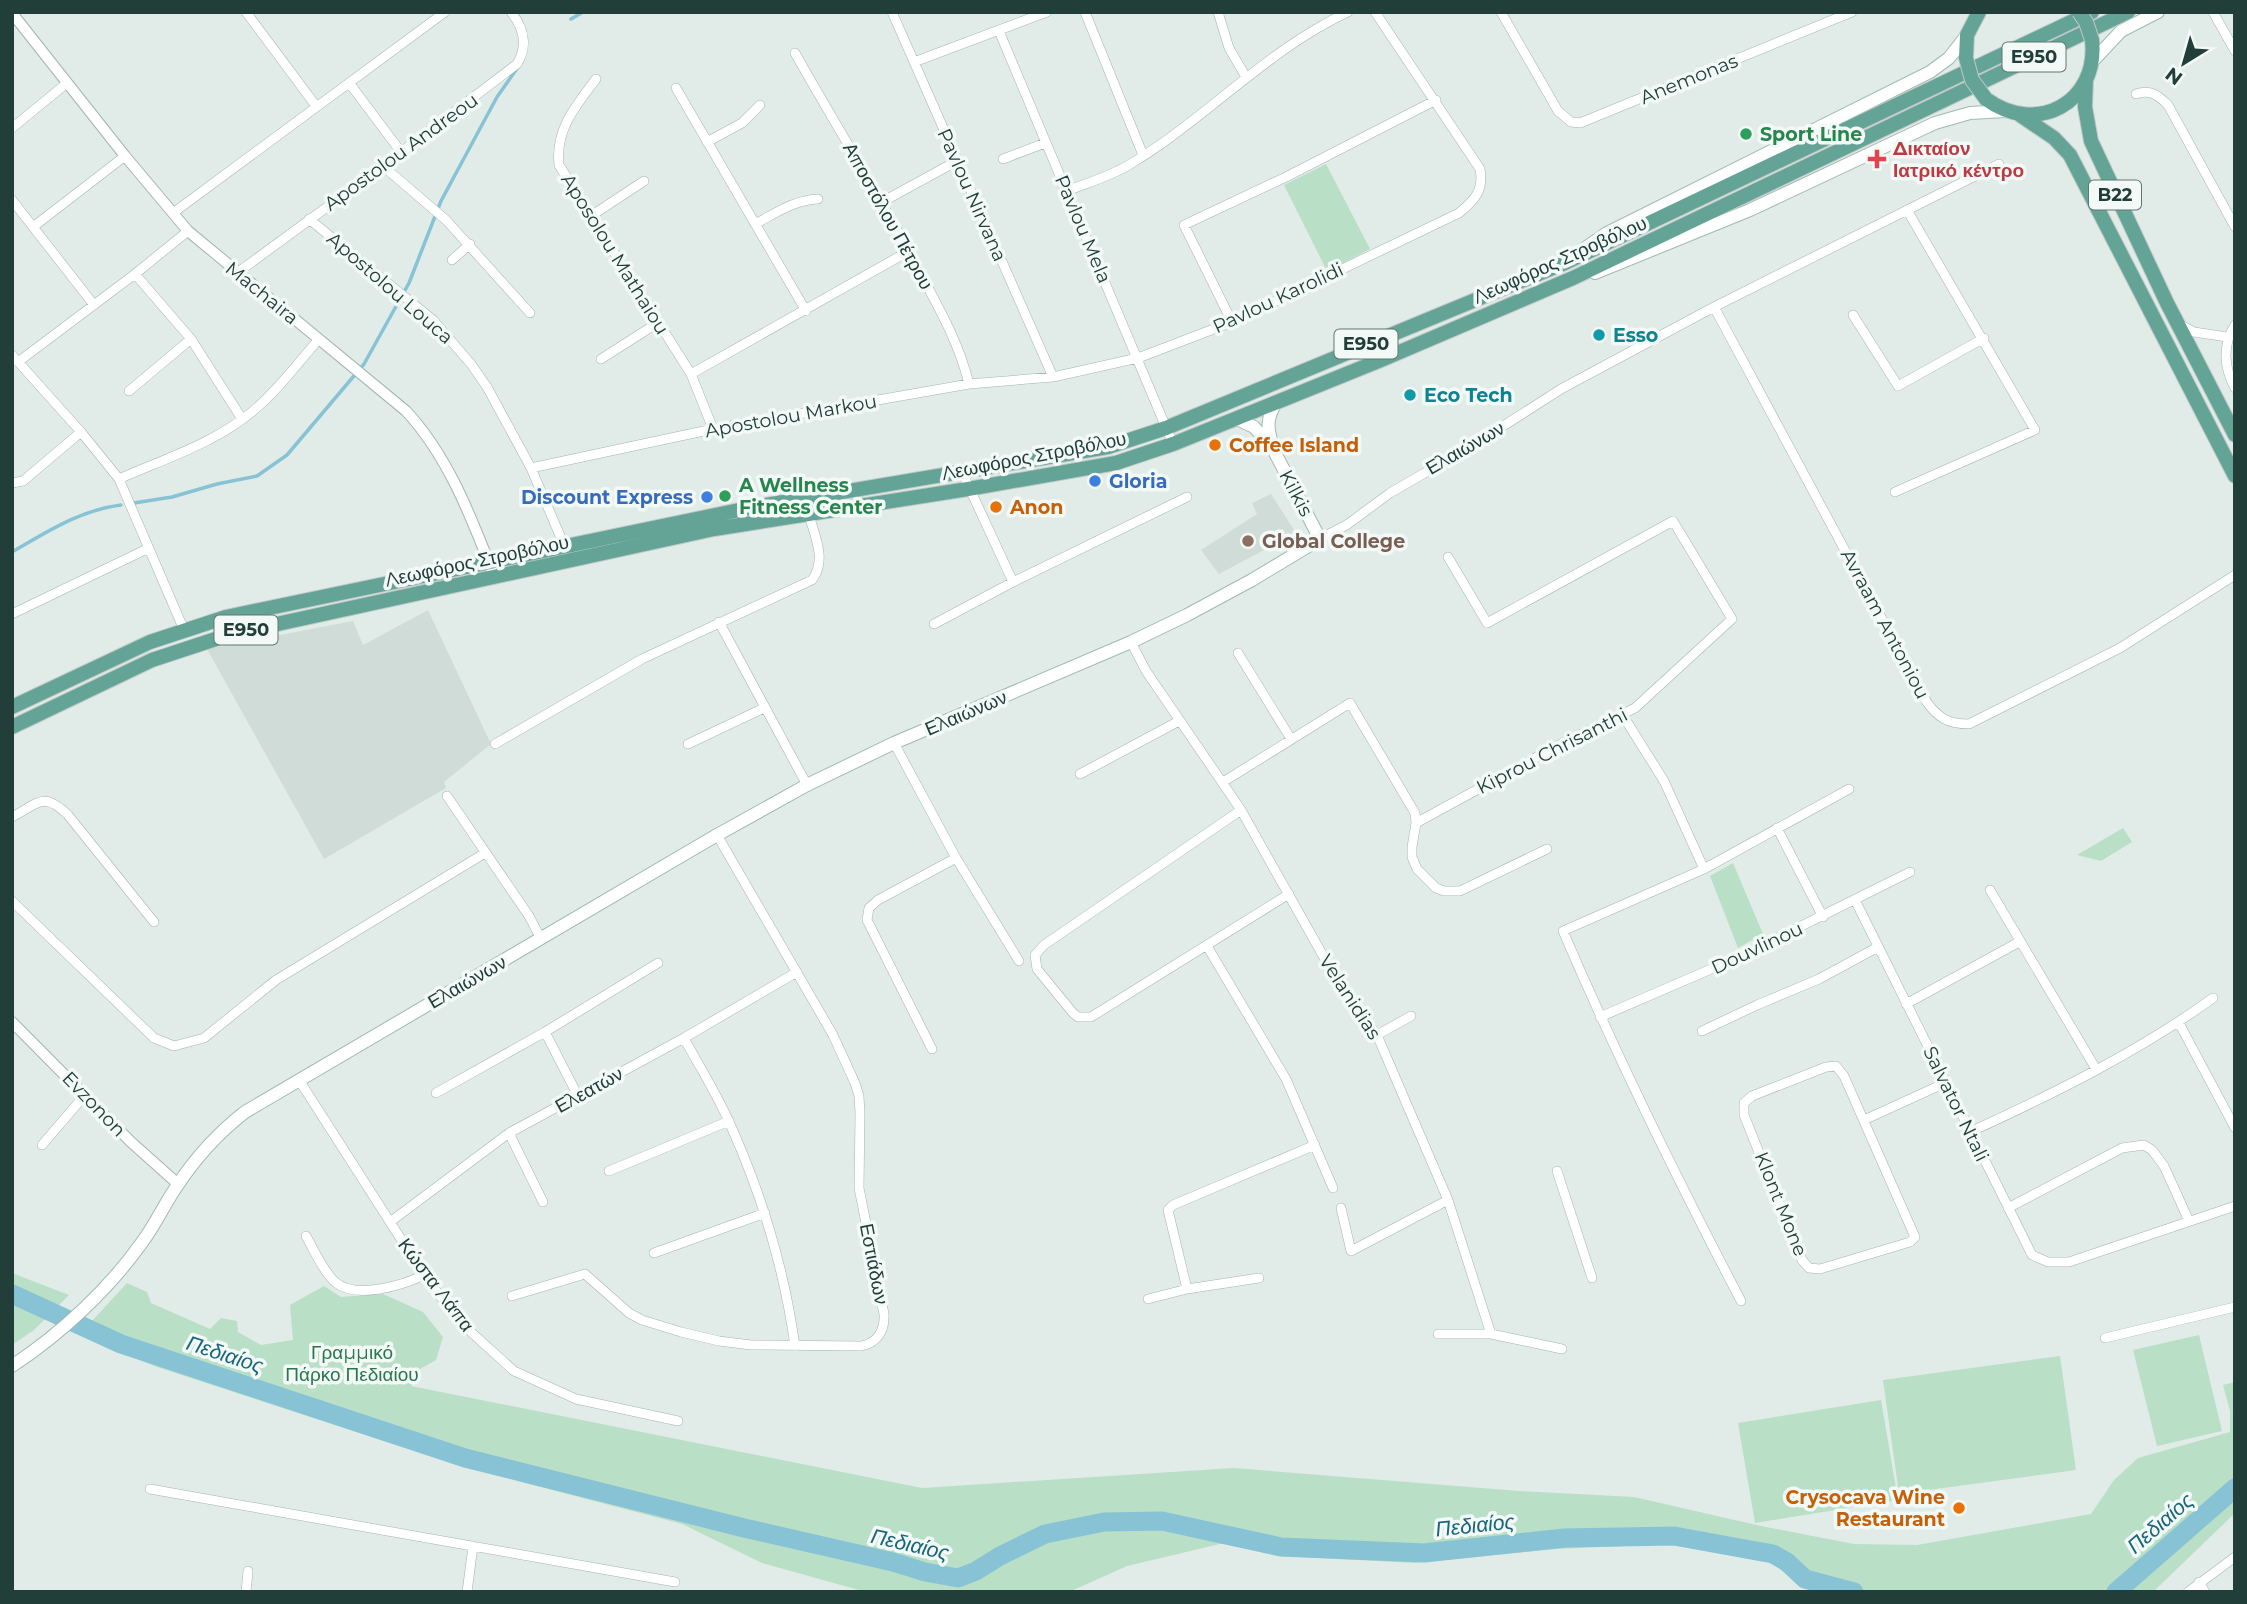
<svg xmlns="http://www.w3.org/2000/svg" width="2247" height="1604" viewBox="0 0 2247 1604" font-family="Montserrat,sans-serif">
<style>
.built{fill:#d0dcd7}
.green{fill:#b9dfc6}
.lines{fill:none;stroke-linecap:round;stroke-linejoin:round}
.stream{stroke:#87c3d4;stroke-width:3.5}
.river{stroke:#87c3d4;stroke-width:19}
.minor-casing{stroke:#a4b4b0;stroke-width:10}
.tertiary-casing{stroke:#a4b4b0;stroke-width:12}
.secondary-casing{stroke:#9fb9b1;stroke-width:14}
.primary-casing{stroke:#c1c9c7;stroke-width:16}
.minor{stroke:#fff;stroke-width:9}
.tertiary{stroke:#fff;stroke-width:10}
.secondary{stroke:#fff;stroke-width:12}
.primary{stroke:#64a497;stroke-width:14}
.primary-bridge-casing{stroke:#c1c9c7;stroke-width:16;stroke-linecap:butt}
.primary-bridge{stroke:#64a497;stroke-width:14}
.leisure-dot{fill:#2e9e5b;stroke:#f2f9f6;stroke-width:2.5}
.health-dot{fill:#e0444e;stroke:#f2f9f6;stroke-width:2.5}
.culture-dot{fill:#0f9aa8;stroke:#f2f9f6;stroke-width:2.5}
.food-dot{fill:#e8710a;stroke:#f2f9f6;stroke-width:2.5}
.shop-dot{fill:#3f7fe0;stroke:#f2f9f6;stroke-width:2.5}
.education-dot{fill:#8d6e63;stroke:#f2f9f6;stroke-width:2.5}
.labels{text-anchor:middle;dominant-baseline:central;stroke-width:7;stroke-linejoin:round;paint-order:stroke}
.shield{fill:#f2f9f6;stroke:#607671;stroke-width:2}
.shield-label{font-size:18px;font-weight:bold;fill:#213e38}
.street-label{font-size:19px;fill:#213e38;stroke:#f2f9f6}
.leisure-label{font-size:19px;font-weight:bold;fill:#27864d;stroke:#f2f9f6;text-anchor:start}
.health-label{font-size:19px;font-weight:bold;fill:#be3a42;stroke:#f2f9f6;text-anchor:start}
.culture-label{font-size:19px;font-weight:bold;fill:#0d838f;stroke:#f2f9f6;text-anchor:start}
.food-label{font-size:19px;font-weight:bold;fill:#c56008;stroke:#f2f9f6;text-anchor:start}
.shop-label{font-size:19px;font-weight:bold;fill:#366cbe;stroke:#f2f9f6;text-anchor:start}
.education-label{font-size:19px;font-weight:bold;fill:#785e54;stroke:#f2f9f6;text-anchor:start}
.park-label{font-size:19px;fill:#29774c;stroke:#f2f9f6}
.water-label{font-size:21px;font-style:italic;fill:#18657c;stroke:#f2f9f6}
</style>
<rect width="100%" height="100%" fill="#e1ece8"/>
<path class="built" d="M1271 494 1296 533 1219 574 1201 550 1257 514 1252 503Z
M428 610 491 744 444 782 446 788 324 859 207 649 353 621 363 645Z"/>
<path class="green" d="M1326 164 1370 249 1327 271 1284 185Z
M2123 828 2132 842 2101 861 2077 855Z
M1733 863 1763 934 1738 948 1710 876Z
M12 1273 69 1295 34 1330 12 1345Z
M127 1283 147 1292 151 1303 210 1329 221 1318 237 1321 238 1332 261 1345 293 1340 290 1305 324 1286 341 1297 383 1294 423 1312 443 1337 436 1360 420 1369 411 1386 922 1488 1234 1468 1519 1491 1634 1497 1761 1526 1854 1544 1917 1545 2091 1514 2114 1480 2138 1458 2230 1432V1411L2223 1385 2235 1382V1410L2231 1411H2235V1513L2153 1592H1827L1802 1586 1769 1561 1668 1544 1557 1549 1415 1563 1278 1556 1224 1543 1127 1566 1069 1592H866L762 1563 682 1524 525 1483 390 1443 157 1367 79 1335Z
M2199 1335 2222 1431 2157 1446 2133 1350Z
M2060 1356 2076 1470 1899 1494 1883 1380Z
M1881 1400 1898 1500 1755 1523 1738 1423Z"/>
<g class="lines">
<path class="stream" d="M571 19 583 12
M134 503 172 497 217 484 257 476 287 455 364 364 409 283 441 201 497 97 518 67
M12 552C47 532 80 510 121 505"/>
<path class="river" d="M12 1294 121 1344 465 1458 744 1528 893 1562 925 1572 958 1578 976 1571 1000 1556 1045 1534 1104 1522 1162 1521 1281 1547 1424 1553 1565 1538 1674 1536 1773 1554 1787 1562 1805 1579 1854 1592
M2116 1592 2235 1488"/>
<defs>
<path id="minor" d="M246 12 316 106
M892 12 1053 377
M1085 12 1143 155
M1218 12 1229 48 1246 77
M1501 12 1558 111 1571 122 1580 123 1852 12
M2213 12 2235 51
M999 31 1173 444
M795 53C836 126 881 197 919 271 939 308 959 343 969 384
M914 62 1047 12
M596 79C576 106 555 129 559 165L691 374 713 429
M350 84 401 152
M676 88 806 311
M2136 94C2150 89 2158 95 2168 105L2235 227
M12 128 67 83
M707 142 742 123 760 105
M1003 159 1045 143
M383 166 446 220 530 313
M1067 191C1087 183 1108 177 1127 166 1204 121 1266 50 1348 12
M12 200 94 305
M882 202 957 161
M173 213 445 12
M591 216 644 181
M309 219 433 320 471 364 487 387 531 468 564 545
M755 224C776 213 794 200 818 199
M33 227 125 156
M452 260 470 244
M237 273 383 166 517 64C528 46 524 28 511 12
M135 274 191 339 242 419
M1714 307 1926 701C1938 718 1948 724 1969 724L2120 648 2235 575
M1853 315 1898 386 1984 338
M1232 322 1184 225 1286 177 1436 100
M2179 324 2194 332 2227 337
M2235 325C2222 345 2224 368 2235 388
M12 355 81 432 119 479 184 630
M601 359 659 322
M18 362 135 274 188 231
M691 374 909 251
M129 391 191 339
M531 468 713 429 969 384 1053 377 1138 358 1232 322 1459 213C1475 200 1484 190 1480 169L1375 12
M962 472 1013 582
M119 479C164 459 215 443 253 411 278 390 298 363 319 339
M12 483 23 481 81 432
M1895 492 2035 430 1907 210
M1320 539 1348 524 1390 493 1480 441 1561 389 1714 307 1999 164
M12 614 149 548
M719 622 807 785
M934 624 1013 582 1187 497
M1131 642 1146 671 1241 810 1344 993 1377 1035 1448 1200 1491 1334
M1238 653 1291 739
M1622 714 1664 781 1704 869
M894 743 956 858 1019 961
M495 744 642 659 812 580C827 560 815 537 809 515
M688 744 764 708
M1080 774 1179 721
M1223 782 1350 703 1415 813 1416 823 1557 746 1635 708 1732 619 1673 521 1487 623 1448 557
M447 796 529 916 541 939
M1241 810 1044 945 1035 955 1037 969 1073 1013 1078 1017H1091L1289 894
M12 817C39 803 43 791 68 815L154 922
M1416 823 1412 847V857L1417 869 1436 888 1444 891H1460L1547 849
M1777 828 1823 917
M1990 890 2096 1069
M1855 900 2032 1255 2048 1262H2069L2235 1206
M12 901 154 1038 174 1046 204 1038 276 980 485 853
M1207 946 1286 1079 1333 1188
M1906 1004 2019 942
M1600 1017 1739 957 1910 872
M2179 1023 2235 1128
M1702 1031 1757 1005 1819 979 1878 947
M545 1032 578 1096
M1377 1035 1411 1016
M684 1038C699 1066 717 1094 730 1124 762 1195 784 1268 795 1346
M932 1049 867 920 869 908 878 900 956 858
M1836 1066 1844 1076 1915 1237 1910 1242 1820 1269 1809 1268 1802 1260 1744 1115V1103L1752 1096 1826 1067Z
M299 1080 424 1275 461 1323 514 1371 576 1399 678 1421
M436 1093 545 1032 658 963
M1864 1120 1945 1083
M1970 1132C2053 1094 2138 1052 2213 998
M509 1133 543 1202
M42 1145 85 1095
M609 1171 729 1121
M1557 1171 1592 1278
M1341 1208 1351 1251 1448 1200
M2008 1208 2122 1148 2144 1145 2152 1150 2164 1166 2189 1221
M390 1222 509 1133 684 1038 797 972
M306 1236C314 1250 323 1271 335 1282 356 1300 403 1285 424 1275
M654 1253 765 1213
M1187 1289 1168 1210 1173 1205 1315 1145
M512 1296 585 1274 629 1313 642 1320 681 1332 719 1341 751 1345 862 1346C878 1342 885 1330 884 1314L859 1188 860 1113 859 1096 855 1083 833 1035 717 835
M1148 1299 1187 1289 1259 1278
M1741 1301C1677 1179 1617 1057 1563 931L1704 869 1849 789
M1438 1334H1491L1562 1349
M2105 1338 2235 1307
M150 1489 675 1582
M2199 1582 2205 1592
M246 1592 248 1571
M467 1592 473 1546
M2188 1592 2235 1557"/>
<path id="tertiary" d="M12 13 125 156 188 231 406 411C447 455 470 514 491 568
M12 1022 131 1142 178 1184"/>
<path id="secondary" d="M2092 62 2121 31 2158 12
M1581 251 1607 233 1930 72 1949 58 1967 35
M1595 273 1750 210 1935 123 1970 113 2006 111
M1272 443C1267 427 1267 419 1275 404
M12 1366C62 1333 109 1289 143 1241 156 1223 165 1203 177 1186 196 1157 218 1133 245 1112L717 835 807 785 894 743 1131 642 1187 615 1252 580 1320 539 1272 447 1254 427 1237 419"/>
<path id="primary" d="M1966 58 1967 35 1979 12
M2086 80 2085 107 2091 141 2167 303 2235 435
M1986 99C2036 136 2099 103 2092 40
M2020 115 2054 138 2070 155 2235 476
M12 707 150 642 226 617 754 507 1108 447 1166 428 1567 262 2092 12
M12 727 152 660 231 634 714 529 968 489 1116 463 1173 444 1381 360 1573 278 2128 12"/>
</defs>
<use href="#minor" class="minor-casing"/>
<use href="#tertiary" class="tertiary-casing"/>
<use href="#secondary" class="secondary-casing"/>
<use href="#primary" class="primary-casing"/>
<use href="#minor" class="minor"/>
<use href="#tertiary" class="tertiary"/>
<use href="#secondary" class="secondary"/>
<use href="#primary" class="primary"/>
<defs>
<path id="primary-bridge" d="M2079 12 2086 22 2092 40
M1966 58 1972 80 1986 99"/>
</defs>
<use href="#primary-bridge" class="primary-bridge-casing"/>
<use href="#primary-bridge" class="primary-bridge"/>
</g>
<g class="leisure-dot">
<circle cx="1746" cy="134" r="7"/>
<circle cx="725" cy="496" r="7"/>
</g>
<path class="health-dot" d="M1873.5 148.5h7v7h7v7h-7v7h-7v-7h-7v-7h7z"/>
<g class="culture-dot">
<circle cx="1599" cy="335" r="7"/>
<circle cx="1410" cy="395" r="7"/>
</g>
<g class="food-dot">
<circle cx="1215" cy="445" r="7"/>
<circle cx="996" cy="507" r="7"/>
<circle cx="1959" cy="1508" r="7"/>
</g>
<g class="shop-dot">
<circle cx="1095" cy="481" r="7"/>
<circle cx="707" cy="497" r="7"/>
</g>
<circle class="education-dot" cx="1248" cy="541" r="7"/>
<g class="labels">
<g class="shield">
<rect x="2002.5" y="42.5" width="63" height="29" rx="5"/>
<rect x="2089" y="180.5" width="52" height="29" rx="5"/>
<rect x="1334.5" y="329.5" width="63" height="29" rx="5"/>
<rect x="214.5" y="615.5" width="63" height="29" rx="5"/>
</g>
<g class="shield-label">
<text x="2034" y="57">E950</text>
<text x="2115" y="195">B22</text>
<text x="1366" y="344">E950</text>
<text x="246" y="630">E950</text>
</g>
<g class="street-label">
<text transform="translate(1689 79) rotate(-22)">Anemonas</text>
<text transform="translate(401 152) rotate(-36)">Apostolou Andreou</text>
<text transform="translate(972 195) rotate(66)">Pavlou Nirvana</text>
<text transform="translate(888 216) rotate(61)">Αποστόλου Πέτρου</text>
<text transform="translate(1083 229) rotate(67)">Pavlou Mela</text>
<text transform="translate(615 254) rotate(58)">Aposolou Mathaiou</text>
<text transform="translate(1560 260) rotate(-24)">Λεωφόρος Στροβόλου</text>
<text transform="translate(390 288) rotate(41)">Apostolou Louca</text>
<text transform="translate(262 293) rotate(39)">Machaira</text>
<text transform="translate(1278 298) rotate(-25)">Pavlou Karolidi</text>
<text transform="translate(791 416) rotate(-10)">Apostolou Markou</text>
<text transform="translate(1465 448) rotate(-30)">Ελαιώνων</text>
<text transform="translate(1034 456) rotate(-11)">Λεωφόρος Στροβόλου</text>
<text transform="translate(1296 493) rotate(62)">Kilkis</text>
<text transform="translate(477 561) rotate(-12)">Λεωφόρος Στροβόλου</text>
<text transform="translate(1885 624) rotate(62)">Avraam Antoniou</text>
<text transform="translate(966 713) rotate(-23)">Ελαιώνων</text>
<text transform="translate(1552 751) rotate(-27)">Kiprou Chrisanthi</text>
<text transform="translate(1757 948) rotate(-25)">Douvlinou</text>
<text transform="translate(467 982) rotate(-30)">Ελαιώνων</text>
<text transform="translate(1350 997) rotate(57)">Velanidias</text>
<text transform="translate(589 1090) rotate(-29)">Ελεατών</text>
<text transform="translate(94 1104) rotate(46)">Evzonon</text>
<text transform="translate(1956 1104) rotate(64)">Salvator Ntali</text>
<text transform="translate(1781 1204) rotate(68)">Klont Mone</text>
<text transform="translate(874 1264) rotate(79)">Εστιάδων</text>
<text transform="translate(436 1285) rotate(53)">Κώστα Λάπα</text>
</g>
<g class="leisure-label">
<text x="1760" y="134">Sport Line</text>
<text x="739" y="485">A Wellness<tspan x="739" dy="22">Fitness Center</tspan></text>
</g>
<g class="health-label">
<text x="1893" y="148">Δικταίον<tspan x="1893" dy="22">Ιατρικό κέντρο</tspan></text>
</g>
<g class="culture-label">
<text x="1613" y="335">Esso</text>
<text x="1424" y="395">Eco Tech</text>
</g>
<g class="food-label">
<text x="1229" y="445">Coffee Island</text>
<text x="1010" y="507">Anon</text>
<text x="1945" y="1497" text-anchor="end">Crysocava Wine<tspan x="1945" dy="22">Restaurant</tspan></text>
</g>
<g class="shop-label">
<text x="1109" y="481">Gloria</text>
<text x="693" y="497" text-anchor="end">Discount Express</text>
</g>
<g class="education-label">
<text x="1262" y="541">Global College</text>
</g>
<g class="park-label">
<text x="352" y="1352">Γραμμικό<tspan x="352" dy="22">Πάρκο Πεδιαίου</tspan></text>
</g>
<g class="water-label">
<text transform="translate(225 1354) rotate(18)">Πεδιαίος</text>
<text transform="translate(2160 1523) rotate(-41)">Πεδιαίος</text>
<text transform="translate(1475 1525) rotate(-6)">Πεδιαίος</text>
<text transform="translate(910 1544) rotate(13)">Πεδιαίος</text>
</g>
</g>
<rect width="2247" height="1604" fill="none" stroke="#213e38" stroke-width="28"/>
<g transform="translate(2184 63) rotate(217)" stroke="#f2f9f6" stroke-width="5" paint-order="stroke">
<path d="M0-5L12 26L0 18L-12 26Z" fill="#213e38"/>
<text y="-10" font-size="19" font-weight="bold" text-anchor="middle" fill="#213e38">N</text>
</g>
</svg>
